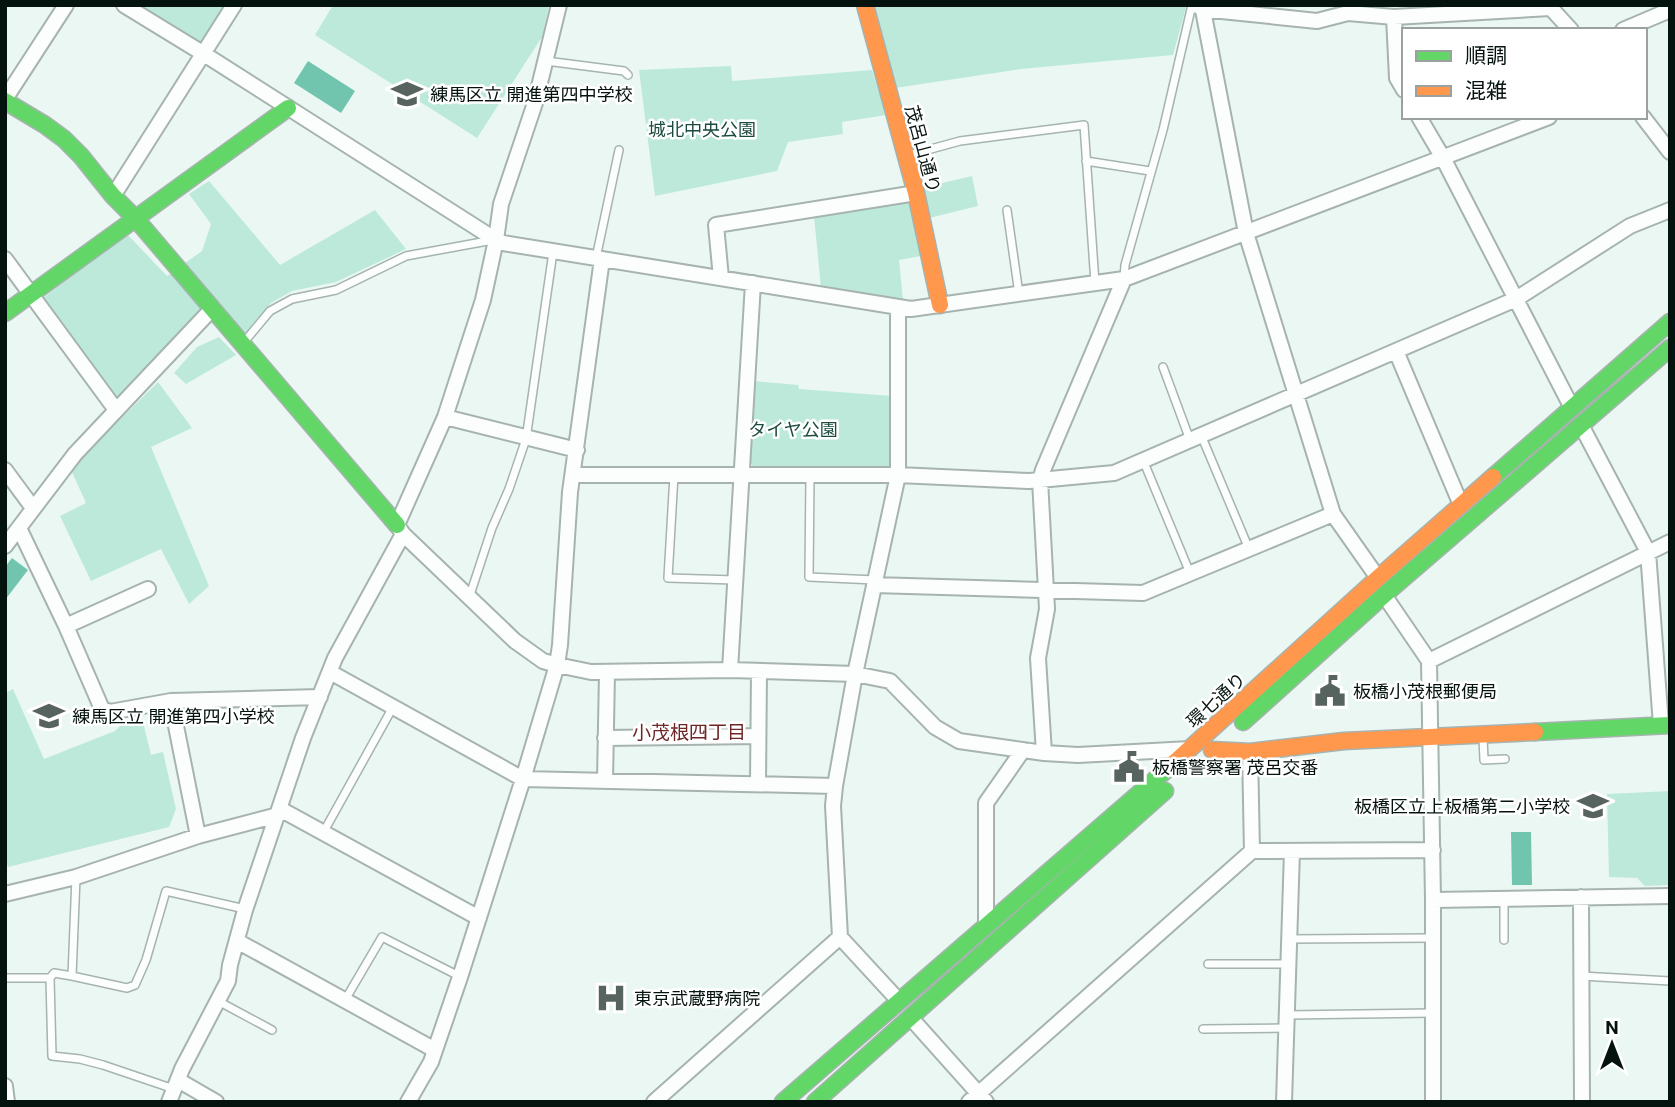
<svg xmlns="http://www.w3.org/2000/svg" width="1675" height="1107" viewBox="0 0 1675 1107" font-family="Roboto,'Noto Sans JP',sans-serif">
<style>
.green{fill:#bde9db}
.water{fill:#71c5ae}
.lines{fill:none;stroke-linecap:round;stroke-linejoin:round}
.lane-casing{stroke:#a6b3af;stroke-width:10}
.street-casing{stroke:#a6b3af;stroke-width:18}
.fast-casing{stroke:#a6b3af;stroke-width:19}
.slow-casing{stroke:#a6b3af;stroke-width:19}
.lane{stroke:#fcfefd;stroke-width:7}
.street{stroke:#fcfefd;stroke-width:14}
.fast{stroke:#63d668;stroke-width:16}
.slow{stroke:#ff974d;stroke-width:16}
.labels{text-anchor:middle;dominant-baseline:central;stroke-width:5;stroke-linejoin:round;paint-order:stroke}
.poi-label{font-size:18px;fill:#05130f;stroke:#fff;text-anchor:start}
.park-label{font-size:18px;fill:#1b4a3e;stroke:#fff}
.street-label{font-size:18px;fill:#05130f;stroke:#fff}
.neighbourhood-label{font-size:19px;fill:#6d2727;stroke:#fff}
</style>
<rect width="100%" height="100%" fill="#ebf7f3"/>
<path class="green" d="M137 5H226L204 40 197 42Z
M333 5H549L542 37 477 138 315 35Z
M873 5H1184L1186 7 1173 55 1021 69 895 88Z
M731 66 732 81 872 70 886 115 842 122 843 134 788 142 777 171 655 196 639 70Z
M972 176 978 206 929 218 921 188Z
M209 181 280 265 375 210 406 249 336 282 292 291 271 303 243 336 213 301 118 403 42 299 126 233 167 276 202 251 211 224 189 194Z
M902 200 911 205 921 256 899 260 903 300 821 288 814 216Z
M219 337 236 355 186 384 174 373 197 347Z
M754 381 798 385 799 389 892 396 891 464 886 469 757 470 749 462Z
M158 382 192 428 151 447 209 586 189 604 161 549 91 581 60 516 86 503 71 470 84 455Z
M13 689 44 759 115 731 123 723 142 718 151 755 163 752 176 809 169 827 8 867 5 857V693Z
M1670 791V885L1645 886 1637 878 1609 877 1607 794Z"/>
<path class="water" d="M308 61 355 91 341 113 294 83Z
M12 558 28 570 5 600V567Z
M1511 832H1531L1532 885H1512Z"/>
<g class="lines">
<defs>
<path id="lane" d="M546 61 624 71 628 75
M909 155 960 141 1084 125 1095 283
M1086 161 1150 171
M1007 210 1019 294
M596 258 619 150
M1124 279 1125 265 1163 130 1191 9H1201
M245 341 270 311 292 299 336 290 406 256 493 240
M1163 367 1190 440
M1201 435 1249 549
M1143 460 1190 573
M674 475 668 578 735 580
M810 475 809 577 875 580
M469 598 492 528 509 489 526 439 553 252
M1483 738 1484 760 1505 759
M323 833 393 707
M76 877 72 976 127 988 135 985 146 960 166 891 245 909
M1504 899V940
M1290 939 1432 938
M1208 964H1288
M72 976 54 973 50 978 52 1056 80 1059 103 1065 174 1089
M1581 976 1670 981
M5 978H50
M345 1000 382 937 459 976
M218 1001 272 1030
M1287 1015 1433 1013
M1203 1029 1286 1028"/>
<path id="street" d="M124 5 204 54 496 240 503 243 911 309 1124 279 1549 117
M559 5 535 103 501 204 496 240 483 300 445 417 397 525 403 534 515 641 543 661 557 665 591 672 730 670 855 674 890 681 935 727 959 741 1044 753 1078 755 1190 749
M1199 5 1202 9 1317 21 1348 13 1394 17 1550 8
M1202 5 1246 233 1333 514 1378 578
M1548 5 1571 30
M1394 17 1397 78 1404 90
M1623 30 1670 10
M5 99 66 5
M1419 117 1443 158 1572 408
M1643 117 1670 152
M113 196 234 5
M5 259 116 410
M721 278 716 225 916 193
M898 307V475L855 674 835 786 833 806 840 937 899 1001
M1396 351 1461 505
M445 417 577 450
M1581 425 1648 552 1661 725
M5 470 33 508
M573 475H898L1029 481 1114 473 1516 299 1630 226 1670 210
M19 528 66 626 102 709 110 712 171 701 198 836
M5 546 75 454 212 309
M874 585 1143 593 1333 514
M1384 595 1429 661 1433 900 1670 896
M66 626 148 589
M1429 661 1670 542
M730 670 753 283
M330 672 523 779 835 786
M171 701 320 697
M605 738 758 736
M1044 753 1038 658 1047 609 1040 480 1043 470 1124 279
M605 781 607 672
M758 784 759 671
M280 809 479 918
M1252 851 1433 850
M5 894 76 877 198 836 278 815
M1581 897 1582 1102
M986 926V803L1023 750
M237 941 435 1050
M910 1017 986 1102
M178 1080 216 1102
M5 1086 7 1102
M169 1102 182 1069 228 981 230 965 245 910 303 738 335 658 403 534
M408 1102 431 1062 460 977 523 779 557 665 560 645 570 492 602 259
M654 1102 840 937
M969 1102 1252 851 1250 752
M1284 1102 1292 851
M1433 1102V900"/>
<path id="fast" d="M5 101 45 125 64 139 81 156 113 196 135 218 397 525
M5 313 288 108
M1493 477 1670 322
M1243 722 1384 595 1670 348
M1535 732 1670 725
M783 1102 1173 764
M815 1102 1165 791"/>
<path id="slow" d="M865 5 916 193 940 305
M1212 750 1250 752 1344 741 1535 732
M1173 764 1378 578 1493 477"/>
</defs>
<use href="#lane" class="lane-casing"/>
<use href="#street" class="street-casing"/>
<use href="#fast" class="fast-casing"/>
<use href="#slow" class="slow-casing"/>
<use href="#lane" class="lane"/>
<use href="#street" class="street"/>
<use href="#fast" class="fast"/>
<use href="#slow" class="slow"/>
</g>
<defs>
<symbol id="school-bare" viewBox="-9 -9 18 18"><path d="M0-5L7-2L0 1L-7-2ZM-4 1L0 2.5L4 1V4Q0 6-4 4Z" fill="#56635f" stroke="#fff" stroke-width="2.5" paint-order="stroke"/></symbol>
<symbol id="civic-bare" viewBox="-9 -9 18 18"><path d="M-.6-6.5H3V-4.5H.6V-3L4-1V1h2V6H-6V1h2V-1L-.6-3ZM-1.2 2.5V6h2.4V2.5Z" fill="#56635f" stroke="#fff" stroke-width="2.5" paint-order="stroke"/></symbol>
<symbol id="hospital-bare" viewBox="-9 -9 18 18"><path d="M-5-5h3v3.5h4V-5h3V5h-3V1.5h-4V5h-3Z" fill="#56635f" stroke="#fff" stroke-width="2.5" paint-order="stroke"/></symbol>
</defs>
<g fill-rule="evenodd">
<use href="#school-bare" x="385" y="72" width="44" height="44"/>
<use href="#civic-bare" x="1308" y="669" width="44" height="44"/>
<use href="#school-bare" x="27" y="694" width="44" height="44"/>
<use href="#civic-bare" x="1107" y="745" width="44" height="44"/>
<use href="#school-bare" x="1571" y="784" width="44" height="44"/>
<use href="#hospital-bare" x="589" y="976" width="44" height="44"/>
</g>
<g class="labels">
<g class="poi-label">
<text x="430" y="94">練馬区立 開進第四中学校</text>
<text x="1353" y="691">板橋小茂根郵便局</text>
<text x="72" y="716">練馬区立 開進第四小学校</text>
<text x="1152" y="767">板橋警察署 茂呂交番</text>
<text x="1570" y="806" text-anchor="end">板橋区立上板橋第二小学校</text>
<text x="634" y="998">東京武蔵野病院</text>
</g>
<g class="park-label">
<text x="702" y="129">城北中央公園</text>
<text x="793" y="429">タイヤ公園</text>
</g>
<g class="street-label">
<text transform="translate(923 149) rotate(75)">茂呂山通り</text>
<text transform="translate(1216 700) rotate(-42)">環七通り</text>
</g>
<g class="neighbourhood-label">
<text x="689" y="732">小茂根四丁目</text>
</g>
</g>
<rect width="1675" height="1107" fill="none" stroke="#05130f" stroke-width="14"/>
<rect x="1402" y="28" width="245" height="91" fill="#ffffff" stroke="#9ba19f" stroke-width="2"/>
<rect x="1416" y="51" width="35" height="10" fill="#63d668" stroke="#9ba19f" stroke-width="2"/>
<text x="1465" y="63" font-size="21" fill="#05130f">順調</text>
<rect x="1416" y="86" width="35" height="10" fill="#ff974d" stroke="#9ba19f" stroke-width="2"/>
<text x="1465" y="98" font-size="21" fill="#05130f">混雑</text>
<g transform="translate(1612 1044)" stroke="#ffffff" stroke-width="5" paint-order="stroke">
<path d="M0-5L12 26L0 18L-12 26Z" fill="#05130f"/>
<text y="-10" font-size="19" font-weight="bold" text-anchor="middle" fill="#05130f">N</text>
</g>
</svg>
